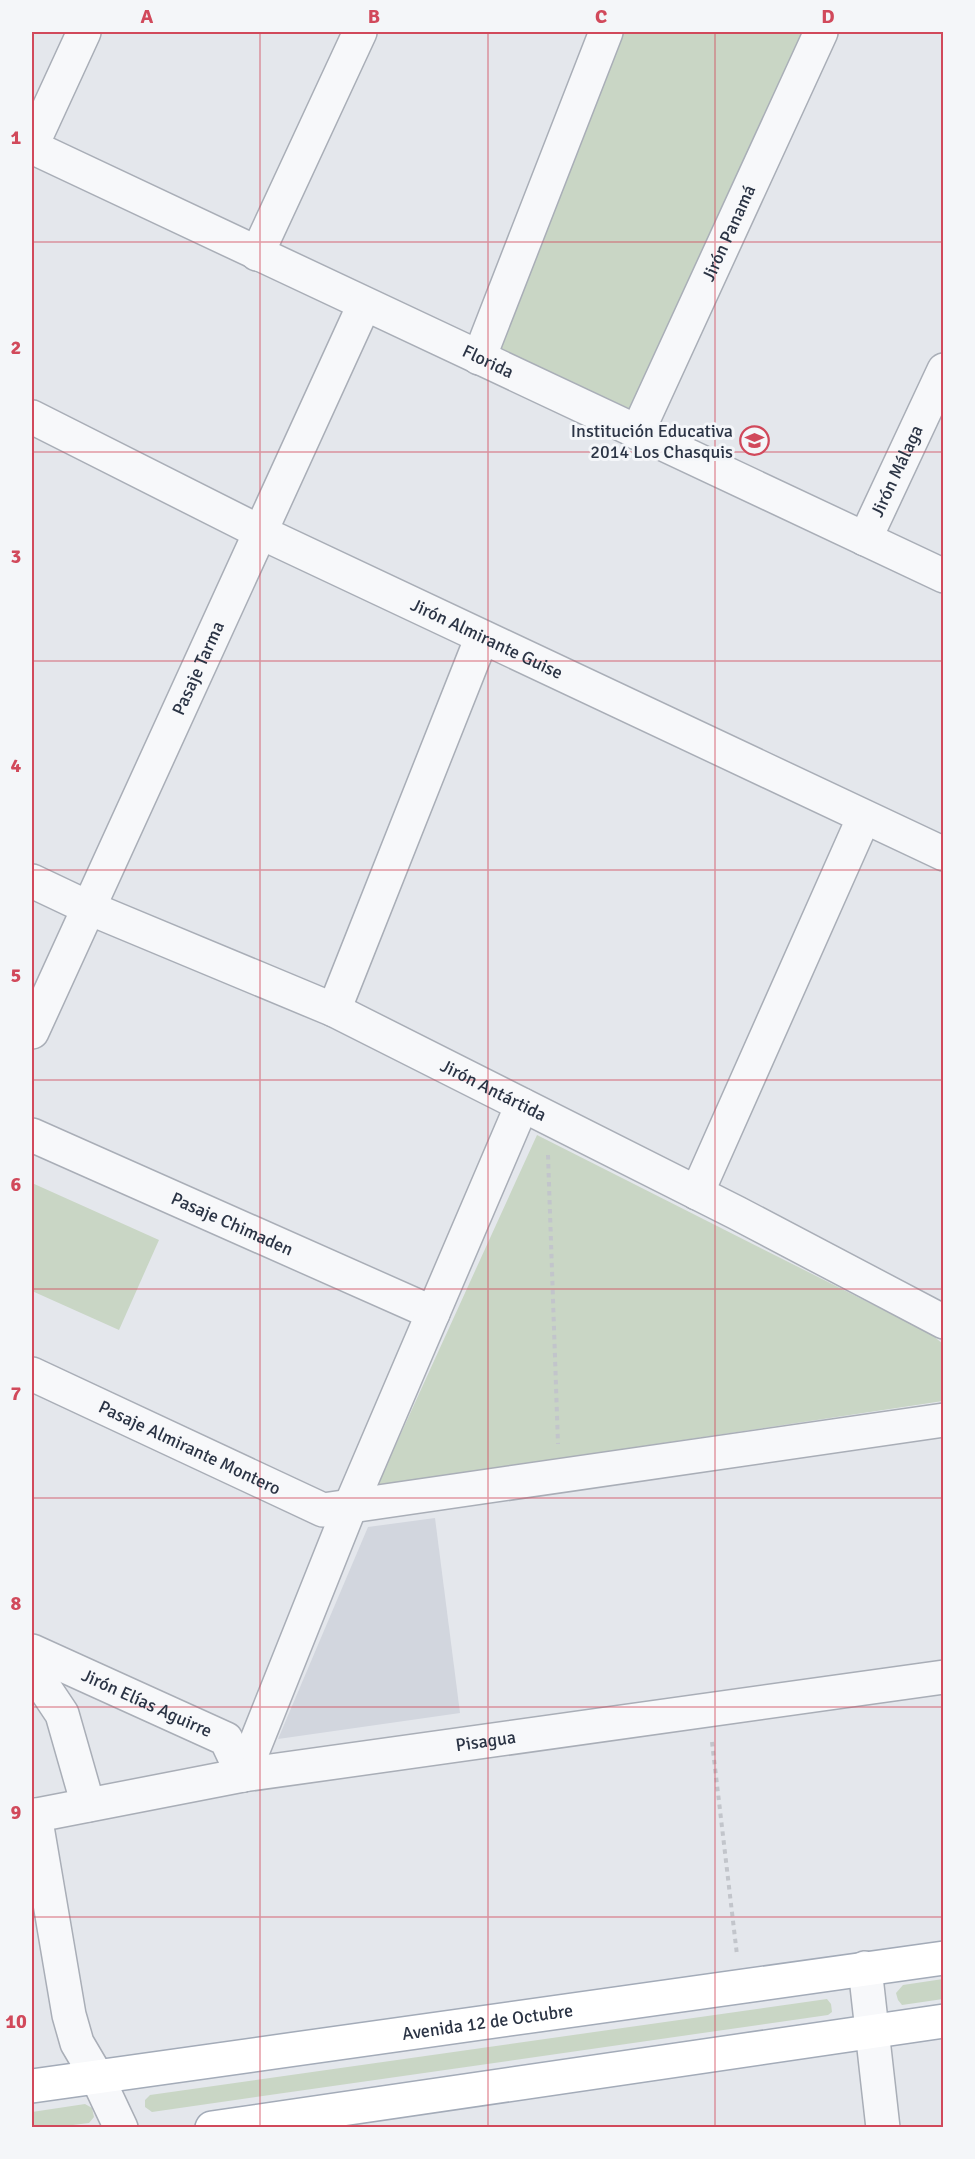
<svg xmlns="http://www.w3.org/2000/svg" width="975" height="2159" viewBox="0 0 975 2159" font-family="Signika,sans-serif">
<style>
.built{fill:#d2d6de}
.green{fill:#c9d6c5}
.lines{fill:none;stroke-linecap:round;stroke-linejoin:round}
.minor-casing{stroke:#a9aeb7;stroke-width:36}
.major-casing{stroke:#a3abb8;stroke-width:36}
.path{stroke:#c2c5cb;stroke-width:4;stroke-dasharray:4.5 4.5;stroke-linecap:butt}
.minor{stroke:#f7f8fa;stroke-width:33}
.major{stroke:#fff;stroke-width:33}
.grid{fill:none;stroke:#d1495b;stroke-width:1.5;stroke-opacity:0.55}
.labels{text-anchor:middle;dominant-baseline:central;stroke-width:6;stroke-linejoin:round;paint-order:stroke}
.street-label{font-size:18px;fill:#2b3445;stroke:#f4f6f9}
.poi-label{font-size:18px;fill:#2b3445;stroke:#f4f6f9;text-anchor:end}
.neatline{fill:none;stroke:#d1495b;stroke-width:2}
.grid-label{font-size:20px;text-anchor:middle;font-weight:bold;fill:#d1495b}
</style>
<rect width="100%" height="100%" fill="#e4e7ec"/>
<path class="built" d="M435 1518 460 1713 278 1739 368 1527Z"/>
<path class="green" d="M615 32H808L633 410 491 348Z
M537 1135 931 1334 943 1344V1401L377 1486Z
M32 1183 159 1240 119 1330 32 1291Z
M943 1979V1999L902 2005 898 2000 896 1993 903 1985Z
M827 1999 831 2004 832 2012 828 2015 152 2112 145 2107V2100L150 2095Z
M85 2104 92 2108 94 2117 89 2123 57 2127H32V2112Z"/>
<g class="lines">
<defs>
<g id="minor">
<path d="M32 145 84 32"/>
<path id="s1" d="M32 147 944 576"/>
<path d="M257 254 360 32"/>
<path d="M479 358 606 32"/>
<path id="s2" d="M32 417 260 532 944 854"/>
<path id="s3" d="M637 433 821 32"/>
<path id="s4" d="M865 539 944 370"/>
<path id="s5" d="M32 881 89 908 334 1010 737 1213 944 1322"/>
<path d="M334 1010 482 637"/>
<path id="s6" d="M32 1032 364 305"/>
<path id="s7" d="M32 1135 433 1313"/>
<path d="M697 1193 864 817"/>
<path id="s8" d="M32 1374 323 1510 944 1420"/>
<path id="s9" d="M32 1651 226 1739 243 1775"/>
<path d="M32 1669 62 1714 88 1805"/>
<path d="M243 1775 350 1507 522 1105"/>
<path d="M35 1815 69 2015 77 2043 97 2077 121 2128"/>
<path id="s10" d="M32 1816 243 1775 944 1677"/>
<path d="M865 1968 883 2128"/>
</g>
<g id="major">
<path id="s11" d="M32 2086 944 1958"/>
<path d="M212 2128 944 2021"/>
</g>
</defs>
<use href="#minor" class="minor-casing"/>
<use href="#major" class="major-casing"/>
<path class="path" d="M548 1155 558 1444
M712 1742 737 1955"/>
<use href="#minor" class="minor"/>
<use href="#major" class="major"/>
</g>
<path class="grid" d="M260 32V2128M488 32V2128M715 32V2128M32 242H944M32 452H944M32 661H944M32 870H944M32 1080H944M32 1289H944M32 1498H944M32 1707H944M32 1917H944"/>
<defs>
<symbol id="school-ring" viewBox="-11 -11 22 22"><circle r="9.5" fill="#f4f6f9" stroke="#d1495b" stroke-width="1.5"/><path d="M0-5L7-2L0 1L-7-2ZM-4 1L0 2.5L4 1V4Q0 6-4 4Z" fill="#d1495b"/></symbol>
</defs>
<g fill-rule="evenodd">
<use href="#school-ring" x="738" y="424" width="33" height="33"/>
</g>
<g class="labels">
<g class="street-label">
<text stroke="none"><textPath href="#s3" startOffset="220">Jirón Panamá</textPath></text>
<text stroke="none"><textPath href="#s1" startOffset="504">Florida</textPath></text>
<text stroke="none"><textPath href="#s4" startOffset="75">Jirón Málaga</textPath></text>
<text stroke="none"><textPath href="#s2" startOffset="506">Jirón Almirante Guise</textPath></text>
<text stroke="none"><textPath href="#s6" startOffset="400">Pasaje Tarma</textPath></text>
<text stroke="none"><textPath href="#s5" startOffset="507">Jirón Antártida</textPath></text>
<text stroke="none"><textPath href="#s7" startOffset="219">Pasaje Chimaden</textPath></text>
<text stroke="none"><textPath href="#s8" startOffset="174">Pasaje Almirante Montero</textPath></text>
<text stroke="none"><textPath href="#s9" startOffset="126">Jirón Elías Aguirre</textPath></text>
<text stroke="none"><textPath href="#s10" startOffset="460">Pisagua</textPath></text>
<text stroke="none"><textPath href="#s11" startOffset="460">Avenida 12 de Octubre</textPath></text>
</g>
<g class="poi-label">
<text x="733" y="431">Institución Educativa<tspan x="733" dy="21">2014 Los Chasquis</tspan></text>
</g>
</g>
<rect width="975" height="2159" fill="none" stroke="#f4f6f9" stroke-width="66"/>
<rect x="33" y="33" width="909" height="2093" class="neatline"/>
<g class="grid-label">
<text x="147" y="23">A</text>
<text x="374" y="23">B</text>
<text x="601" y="23">C</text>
<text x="828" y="23">D</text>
<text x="16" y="144">1</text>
<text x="16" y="354">2</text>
<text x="16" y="563">3</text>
<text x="16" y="772">4</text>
<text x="16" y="982">5</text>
<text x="16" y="1191">6</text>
<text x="16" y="1400">7</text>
<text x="16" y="1610">8</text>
<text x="16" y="1819">9</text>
<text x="16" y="2028">10</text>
</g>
</svg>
